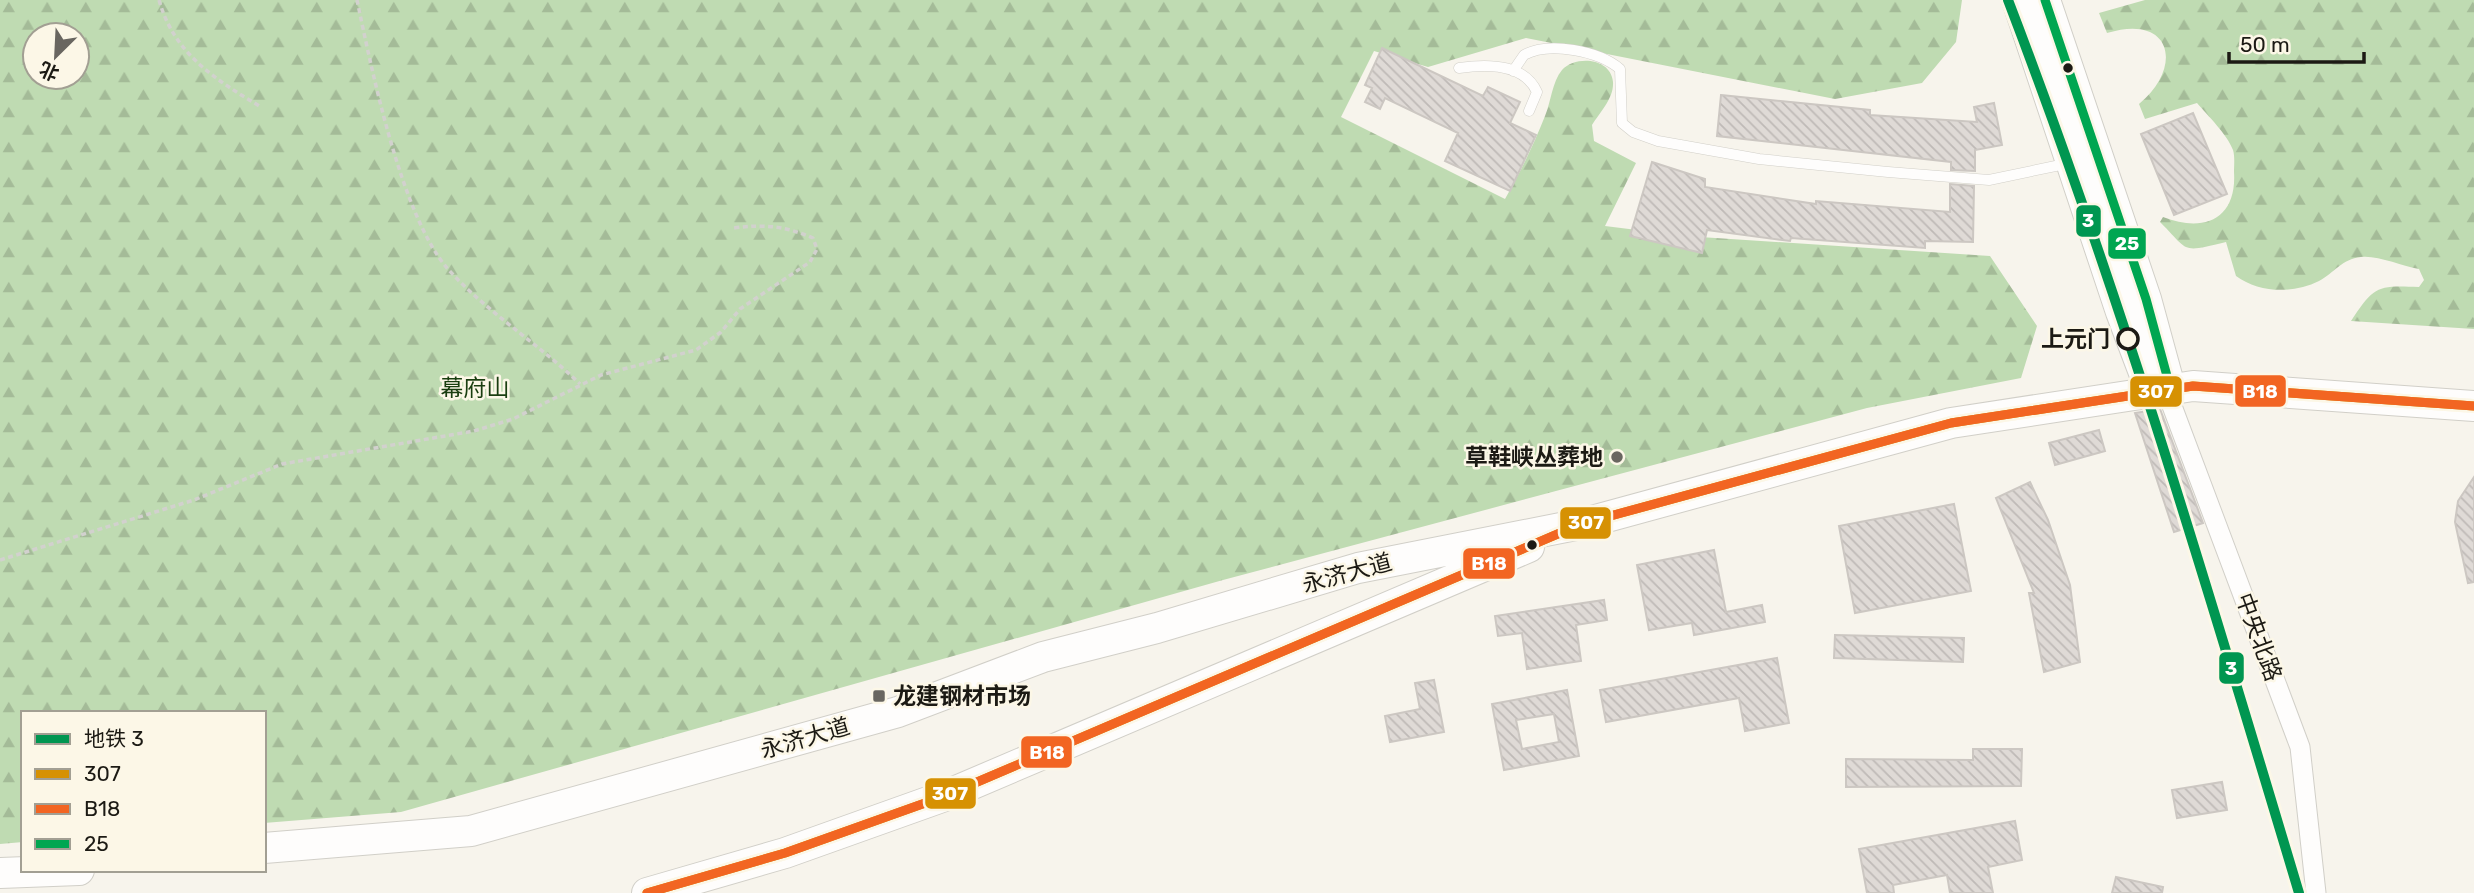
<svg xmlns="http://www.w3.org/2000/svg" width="2474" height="893" viewBox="0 0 2474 893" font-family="Rubik,'Noto Sans SC',sans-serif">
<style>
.forest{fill:url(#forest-firs);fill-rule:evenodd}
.building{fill:url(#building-back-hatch);stroke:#ccc7c2;stroke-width:2;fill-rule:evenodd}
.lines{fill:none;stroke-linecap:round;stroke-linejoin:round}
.service-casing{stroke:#d1cfc8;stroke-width:11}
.minor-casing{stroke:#d1cfc8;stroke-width:21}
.primary-casing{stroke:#d1cfc8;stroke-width:32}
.path{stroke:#d2d1ce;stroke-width:3.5;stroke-dasharray:5 3.5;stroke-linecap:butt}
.service{stroke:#fefdfc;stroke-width:10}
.minor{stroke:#fefdfc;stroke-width:19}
.primary{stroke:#fefdfc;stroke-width:30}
.bus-1-casing{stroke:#fcf7e7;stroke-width:14}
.bus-2-casing{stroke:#fcf7e7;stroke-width:14}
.bus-3-casing{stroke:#fcf7e7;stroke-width:14}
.bus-1{stroke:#d69103;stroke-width:9}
.bus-2{stroke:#f26522;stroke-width:9}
.bus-3{stroke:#00a651;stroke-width:9}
.metro-1-casing{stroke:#fcf7e7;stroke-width:16}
.metro-1{stroke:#009651;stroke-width:10}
.bus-dot{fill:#1c1a14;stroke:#fcf7e7;stroke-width:2.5}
.stop-dot{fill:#fcf7e7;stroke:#1c1a14;stroke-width:3.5}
.poi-dot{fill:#696660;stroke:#fcf7e7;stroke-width:2.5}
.labels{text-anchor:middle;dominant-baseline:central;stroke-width:5;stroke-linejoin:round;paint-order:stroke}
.stop-label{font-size:23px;font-weight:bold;fill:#1c1a14;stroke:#fcf7e7;text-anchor:end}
.park-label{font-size:23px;fill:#1a3e10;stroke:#fcf7e7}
.poi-label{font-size:23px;font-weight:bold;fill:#1c1a14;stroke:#fcf7e7;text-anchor:end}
.street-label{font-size:23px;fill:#1c1a14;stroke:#fcf7e7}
.line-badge{stroke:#fcf7e7;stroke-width:2.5}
.badge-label{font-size:19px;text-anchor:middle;font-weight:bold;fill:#fff}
</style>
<defs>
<pattern id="forest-firs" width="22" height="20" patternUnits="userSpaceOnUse" patternTransform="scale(1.75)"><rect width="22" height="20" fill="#bfdbb2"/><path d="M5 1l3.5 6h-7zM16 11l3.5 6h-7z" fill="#a4bb98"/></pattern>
<pattern id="building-back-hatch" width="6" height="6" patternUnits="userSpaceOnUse" patternTransform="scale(1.75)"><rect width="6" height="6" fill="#dfdad6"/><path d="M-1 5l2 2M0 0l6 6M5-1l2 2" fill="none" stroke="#bfbab7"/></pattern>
</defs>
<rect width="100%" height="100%" fill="#f7f4ec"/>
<path class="forest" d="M0 0H1962L1956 42 1922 83 1835 99 1526 38 1428 67 1374 51 1341 117 1505 199C1520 173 1534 144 1545 116 1551 102 1552 82 1562 70 1576 55 1611 58 1613 82 1614 98 1600 112 1592 125L1594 141 1636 163 1605 226 1685 236 1990 256 2037 326 2021 378 1867 408 1223 580 401 812 264 823V713H23V842L0 844ZM35 35H77V77H35Z
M2145 0H2474V329L2351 321C2374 286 2377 285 2419 287L2424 280 2419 269C2402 266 2377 255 2361 257 2342 259 2334 273 2319 281 2293 294 2259 293 2236 276L2226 242C2180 253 2190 252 2160 222L2163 217C2203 233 2237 220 2234 172 2234 166 2235 156 2233 150 2227 134 2208 116 2197 103L2145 119 2139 104C2184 67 2172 13 2107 33L2099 13Z"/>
<path class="building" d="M1382 48 1483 96 1488 87 1520 102 1510 123 1536 135 1510 191 1445 161 1458 133 1385 98 1380 109 1365 102 1372 88 1365 85Z
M1721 95 1870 110V115L1977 122 1974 107 1994 103 2002 145 1975 150V171L1951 170V162L1717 136Z
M2193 113 2227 194 2174 215 2141 134Z
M1652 162 1705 179V187L1816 204V201L1950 212V184L1974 186 1973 242 1925 241V248L1791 238 1790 241 1707 230 1702 253 1630 236Z
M2160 409 2203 523 2174 532 2135 413Z
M2099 430 2105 451 2055 465 2049 443Z
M2474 477V582L2468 583 2455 522 2458 501Z
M2030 482 2048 520 2070 585 2080 662 2044 672 2029 593H2034L1996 498Z
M1954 504 1971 591 1855 613 1839 526Z
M1714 550 1726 612 1762 605 1765 622 1694 635 1692 623 1649 630 1637 565Z
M1604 600 1607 620 1576 625 1581 661 1527 669 1522 633 1498 636 1495 616Z
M1835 635 1964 638 1963 662 1834 658Z
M1777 658 1789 723 1745 731 1739 698 1606 722 1600 690Z
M1434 680 1444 732 1390 742 1385 716 1420 709 1415 683Z
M1567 690 1579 756 1504 770 1492 704ZM1554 714 1559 742 1522 749 1516 720Z
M1973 749H2022L2021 786 1846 787V759L1973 760Z
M2222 782 2227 810 2177 818 2172 790Z
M2015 821 2022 860 1988 867 1993 893H1950L1947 875 1893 885 1894 893H1867L1859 849Z
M2116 877 2163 887 2162 893H2112Z"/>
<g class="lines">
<defs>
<path id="service" d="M1459 68C1486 64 1524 63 1537 92L1529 111
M1513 71 1524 55C1549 41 1599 51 1620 69L1622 123 1633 132 1658 141 1759 159 1888 172 1989 180 2070 163"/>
<path id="minor" d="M2166 390 2300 747 2316 893"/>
<path id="primary" d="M2017 0 2121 312 2146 378 2166 390
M2045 0 2146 299 2167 376 2166 390
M264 848 471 831 898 712 1043 657 1157 628 1358 568 1581 524 1951 423 2193 386 2474 406
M0 873 79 870
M647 893 785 853 942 797 1529 547"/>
</defs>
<use href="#service" class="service-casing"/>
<use href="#minor" class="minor-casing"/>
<use href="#primary" class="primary-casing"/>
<path class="path" d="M159 0C174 54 216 80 261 107
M357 0C372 71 401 214 447 268 486 312 538 343 580 384
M0 560 194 500 282 464 474 431 513 419 601 375 696 350 721 332 740 309 810 262 817 249 813 238C785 226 764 224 734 228"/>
<use href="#service" class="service"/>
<use href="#minor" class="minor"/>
<use href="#primary" class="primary"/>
<defs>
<path id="bus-1" d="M647 893 785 853 942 797 1581 524 1951 423 2193 386 2474 406"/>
<path id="bus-2" d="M647 893 785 853 942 797 1581 524 1951 423 2193 386 2474 406"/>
<path id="bus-3" d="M2045 0 2146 299 2167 376 2166 390"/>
</defs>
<use href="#bus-1" class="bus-1-casing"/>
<use href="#bus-2" class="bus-2-casing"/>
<use href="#bus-3" class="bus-3-casing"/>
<use href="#bus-1" class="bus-1"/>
<use href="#bus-2" class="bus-2"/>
<use href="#bus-3" class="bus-3"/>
<defs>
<path id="metro-1" d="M2008 0C2120 292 2209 593 2299 893"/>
</defs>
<use href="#metro-1" class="metro-1-casing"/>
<use href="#metro-1" class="metro-1"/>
</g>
<g class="bus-dot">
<circle cx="2068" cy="68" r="6"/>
<circle cx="1532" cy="545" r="6"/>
</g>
<circle class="stop-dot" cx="2128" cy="339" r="10"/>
<g class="poi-dot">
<circle cx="1617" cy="457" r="7"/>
<rect x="872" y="689" width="14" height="14" rx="3.5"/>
</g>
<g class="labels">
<g class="stop-label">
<text x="2110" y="339">上元门</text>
</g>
<g class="park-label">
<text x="475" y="388">幕府山</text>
</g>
<g class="poi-label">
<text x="1603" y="457">草鞋峡丛葬地</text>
<text x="893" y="696" text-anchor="start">龙建钢材市场</text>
</g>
<g class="street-label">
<text transform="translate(1347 573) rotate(-15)">永济大道</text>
<text transform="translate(2259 637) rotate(70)">中央北路</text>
<text transform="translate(805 738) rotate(-16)">永济大道</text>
</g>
</g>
<g class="line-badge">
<rect x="2075" y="204" width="27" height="34" rx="7" fill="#009651"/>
<rect x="2107" y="227" width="40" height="33" rx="7" fill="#00a651"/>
<rect x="2234" y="374" width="53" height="34" rx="7" fill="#f26522"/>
<rect x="2129" y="375" width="54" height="33" rx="7" fill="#d69103"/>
<rect x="1559" y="506" width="53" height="34" rx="7" fill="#d69103"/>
<rect x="1462" y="547" width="54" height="33" rx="7" fill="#f26522"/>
<rect x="2218" y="651" width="27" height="34" rx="7" fill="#009651"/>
<rect x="1020" y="735" width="53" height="34" rx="7" fill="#f26522"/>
<rect x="924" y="777" width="53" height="33" rx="7" fill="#d69103"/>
</g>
<g class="badge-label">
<text x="2088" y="227">3</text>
<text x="2127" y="250">25</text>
<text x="2260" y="398">B18</text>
<text x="2156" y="398">307</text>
<text x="1586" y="529">307</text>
<text x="1489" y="570">B18</text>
<text x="2231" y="675">3</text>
<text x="1047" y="759">B18</text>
<text x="950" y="800">307</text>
</g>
<rect x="21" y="711" width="245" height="161" fill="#fcf7e7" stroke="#a29f93" stroke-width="2"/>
<rect x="35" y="734" width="35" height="10" fill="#009651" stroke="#a29f93" stroke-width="2"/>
<text x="84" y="746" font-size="21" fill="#1c1a14">地铁 3</text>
<rect x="35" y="769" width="35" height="10" fill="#d69103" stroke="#a29f93" stroke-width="2"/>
<text x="84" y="781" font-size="21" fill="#1c1a14">307</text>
<rect x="35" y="804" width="35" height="10" fill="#f26522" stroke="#a29f93" stroke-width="2"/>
<text x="84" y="816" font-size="21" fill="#1c1a14">B18</text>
<rect x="35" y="839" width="35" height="10" fill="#00a651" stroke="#a29f93" stroke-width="2"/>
<text x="84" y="851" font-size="21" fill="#1c1a14">25</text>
<g transform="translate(56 56) rotate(204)"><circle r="33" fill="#fcf7e7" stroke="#a29f93" stroke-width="2"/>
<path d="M0-5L12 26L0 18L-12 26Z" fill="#696660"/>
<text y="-10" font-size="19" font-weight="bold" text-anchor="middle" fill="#1c1a14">北</text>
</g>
<path d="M2229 52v10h135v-10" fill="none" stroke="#1c1a14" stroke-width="3.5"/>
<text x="2240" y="52" font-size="21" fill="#1c1a14" stroke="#fcf7e7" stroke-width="5" paint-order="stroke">50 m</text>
</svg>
